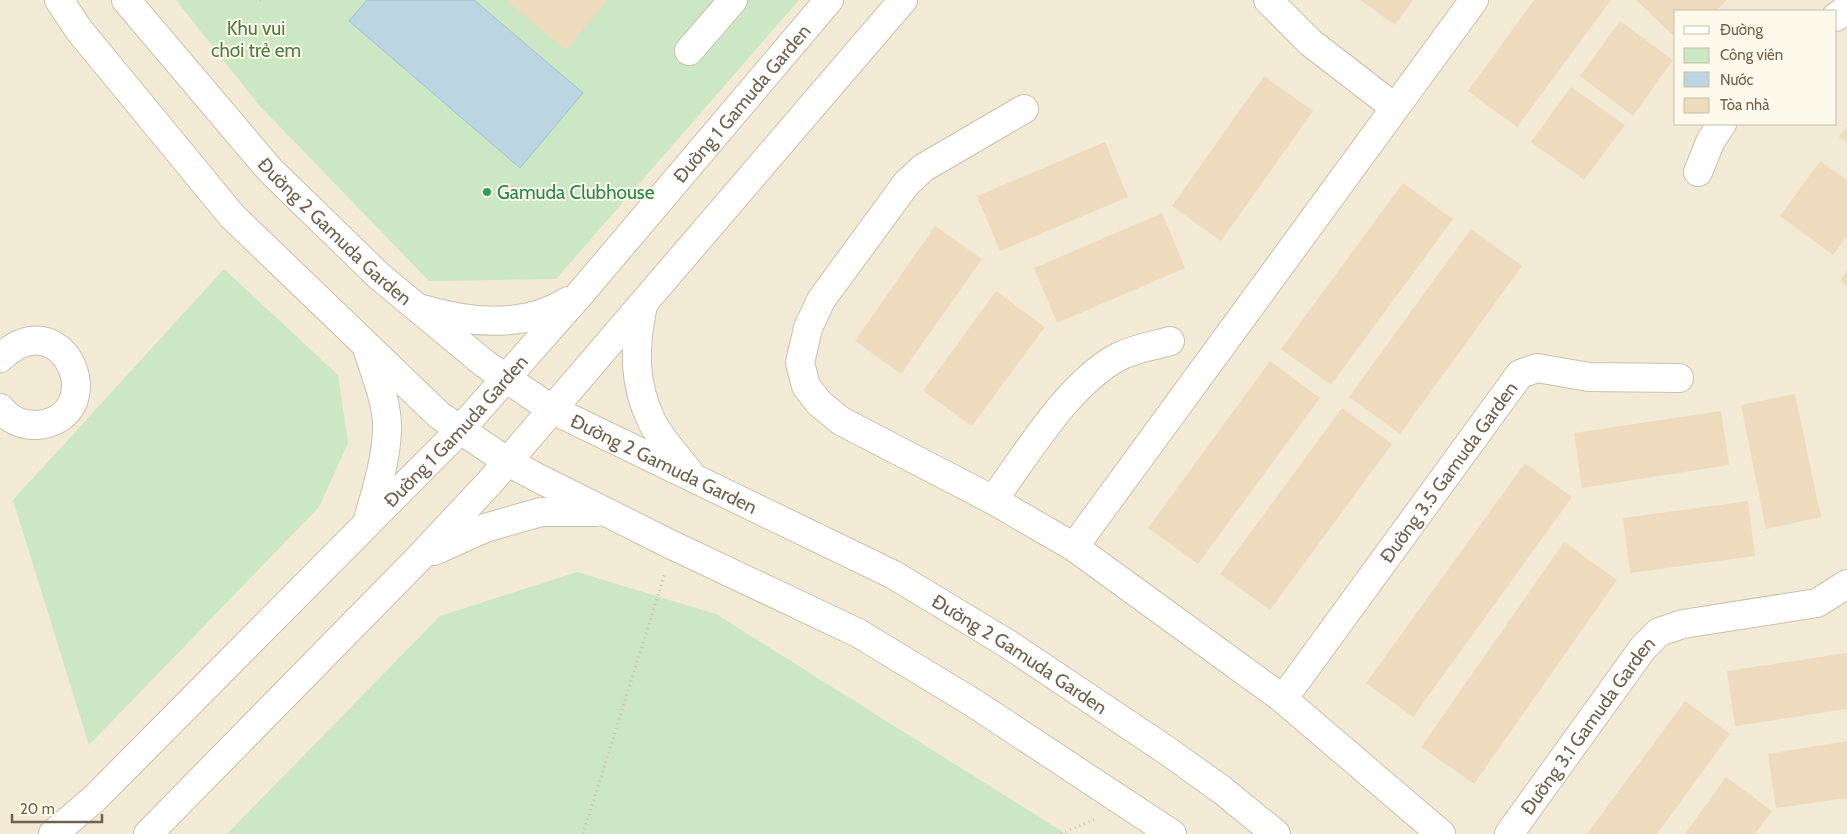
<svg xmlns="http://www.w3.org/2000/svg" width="1847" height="834" viewBox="0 0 1847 834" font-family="Cabin,sans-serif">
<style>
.residential{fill:#f2ead4;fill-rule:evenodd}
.green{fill:#cbe7c4}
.water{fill:#bbd5e3;stroke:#a2c2d4}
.building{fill:#eedbbe}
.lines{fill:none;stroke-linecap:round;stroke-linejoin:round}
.minor-casing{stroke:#ccc0ac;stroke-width:30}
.path{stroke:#d3bfa2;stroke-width:3;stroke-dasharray:1 4;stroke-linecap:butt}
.minor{stroke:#fff;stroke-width:28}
.leisure-dot{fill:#2e9e5b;stroke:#fefaeb;stroke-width:2}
.labels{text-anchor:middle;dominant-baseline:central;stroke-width:4;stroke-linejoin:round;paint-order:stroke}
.park-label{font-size:19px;fill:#4d7c47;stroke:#fefaeb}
.street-label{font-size:19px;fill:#72614c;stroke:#fefaeb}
.leisure-label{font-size:19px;fill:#27864d;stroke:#fefaeb;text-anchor:start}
</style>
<rect width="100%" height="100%" fill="#fbf7e5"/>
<path class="residential" d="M0 0H1847V834H0ZM1676 11H1836V124H1676Z"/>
<path class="green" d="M176 0H799L556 279 429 281 258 104Z
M224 269 338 375 348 443 319 507 89 745 13 500Z
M577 572 716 614 1066 834H227L440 616Z"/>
<path class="water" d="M367 0H474L583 93 520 168 349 21Z"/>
<path class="building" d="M506 0H607L566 50Z
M1360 0H1413L1395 25Z
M1534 0H1611L1517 127 1468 91Z
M1636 0H1727L1716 11H1676V38Z
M1620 21 1673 60 1633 116 1580 76Z
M1264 76 1313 111 1221 241 1172 206Z
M1571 87 1625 125 1584 180 1531 142Z
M1847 126V142L1839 137Z
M1105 142 1128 197 1000 251 977 196Z
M1820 161 1847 180V236L1833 255 1780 216Z
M1403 183 1453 219 1331 385 1281 349Z
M1162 213 1185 268 1057 323 1034 268Z
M935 226 982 259 901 374 855 341Z
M1471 229 1522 266 1400 434 1349 397Z
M1847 270V286L1840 281Z
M996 291 1045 327 972 426 923 391Z
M1270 361 1320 398 1198 564 1148 528Z
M1795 394 1821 517 1766 529 1741 405Z
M1342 408 1392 444 1270 610 1220 574Z
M1721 411 1729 465 1582 488 1574 433Z
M1525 463 1572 497 1413 717 1366 683Z
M1748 501 1755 556 1630 573 1623 518Z
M1564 542 1617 580 1474 784 1421 747Z
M1847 653V709L1735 726 1727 671Z
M1685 701 1730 734 1657 834H1587Z
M1847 741V798L1776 808 1768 754Z
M1726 777 1772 811 1755 834H1685Z"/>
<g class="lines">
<defs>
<g id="minor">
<path d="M59 0 79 30 232 216 439 415 508 462 538 478 674 546 858 633 972 702 1172 834"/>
<path id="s1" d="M126 0 270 170 379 276 485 364 553 410 894 575 1008 644 1169 752 1222 790 1276 834"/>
<path d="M1268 0 1311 43 1394 107"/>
<path d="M1836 17 1847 9"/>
<path d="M689 51 733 0"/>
<path d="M1024 109 923 168 906 184 821 300 808 328 800 363 806 386 819 403 841 421 993 500 1074 547 1283 699 1441 834"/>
<path d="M1698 172 1711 140 1722 124"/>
<path d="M643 305C634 347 633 383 652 422 661 440 677 456 689 472"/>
<path d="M422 309C469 323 524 329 568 301"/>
<path d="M367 348C375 374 388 403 387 430 386 461 376 491 368 520"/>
<path d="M0 358C65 296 113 418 37 425 22 426 9 419 0 408"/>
<path d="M993 500C1028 453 1067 385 1118 357 1133 349 1153 346 1170 341"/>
<path d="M1074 547 1474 0"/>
<path d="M434 551 485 528 541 512H596"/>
<path id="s2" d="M1283 699 1520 374 1537 368 1589 377 1679 378"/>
<path id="s3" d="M53 834 94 799 460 430 580 294 829 0"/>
<path d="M148 834 417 560 490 482 903 0"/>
<path id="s4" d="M1509 834 1643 648 1659 632 1683 624 1817 603 1847 584"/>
</g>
</defs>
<use href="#minor" class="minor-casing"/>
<path class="path" d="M260 0H263
M583 834 665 573
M1061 834 1095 819"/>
<use href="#minor" class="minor"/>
</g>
<circle class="leisure-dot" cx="487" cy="192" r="5"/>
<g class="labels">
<g class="park-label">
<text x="256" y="28">Khu vui<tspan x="256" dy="22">chơi trẻ em</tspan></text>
</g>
<g class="street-label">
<text stroke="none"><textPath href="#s3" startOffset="1005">Đường 1 Gamuda Garden</textPath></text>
<text stroke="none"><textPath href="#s1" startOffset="312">Đường 2 Gamuda Garden</textPath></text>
<text stroke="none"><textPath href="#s3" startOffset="570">Đường 1 Gamuda Garden</textPath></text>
<text stroke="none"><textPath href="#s1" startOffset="718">Đường 2 Gamuda Garden</textPath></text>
<text stroke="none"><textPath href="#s2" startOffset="281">Đường 3.5 Gamuda Garden</textPath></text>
<text stroke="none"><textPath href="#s1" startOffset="1122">Đường 2 Gamuda Garden</textPath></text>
<text stroke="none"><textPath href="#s4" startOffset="134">Đường 3.1 Gamuda Garden</textPath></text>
</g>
<g class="leisure-label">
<text x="497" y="192">Gamuda Clubhouse</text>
</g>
</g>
<rect x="1674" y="10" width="162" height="115" fill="#fefaeb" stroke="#c6bdab"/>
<rect x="1684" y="26" width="25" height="8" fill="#ffffff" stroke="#c6bdab"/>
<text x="1720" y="35" font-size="15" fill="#72614c">Đường</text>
<rect x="1684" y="48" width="25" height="15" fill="#cbe7c4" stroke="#c6bdab"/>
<text x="1720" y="60" font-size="15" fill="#72614c">Công viên</text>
<rect x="1684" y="72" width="25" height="15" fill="#bbd5e3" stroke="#c6bdab"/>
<text x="1720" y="85" font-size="15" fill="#72614c">Nước</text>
<rect x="1684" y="98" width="25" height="15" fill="#eedbbe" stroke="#c6bdab"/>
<text x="1720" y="110" font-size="15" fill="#72614c">Tòa nhà</text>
<path d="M12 814v8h90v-8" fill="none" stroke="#72614c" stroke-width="2.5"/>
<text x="20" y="814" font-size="15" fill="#72614c" stroke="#fefaeb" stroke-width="4" paint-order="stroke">20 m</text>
</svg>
